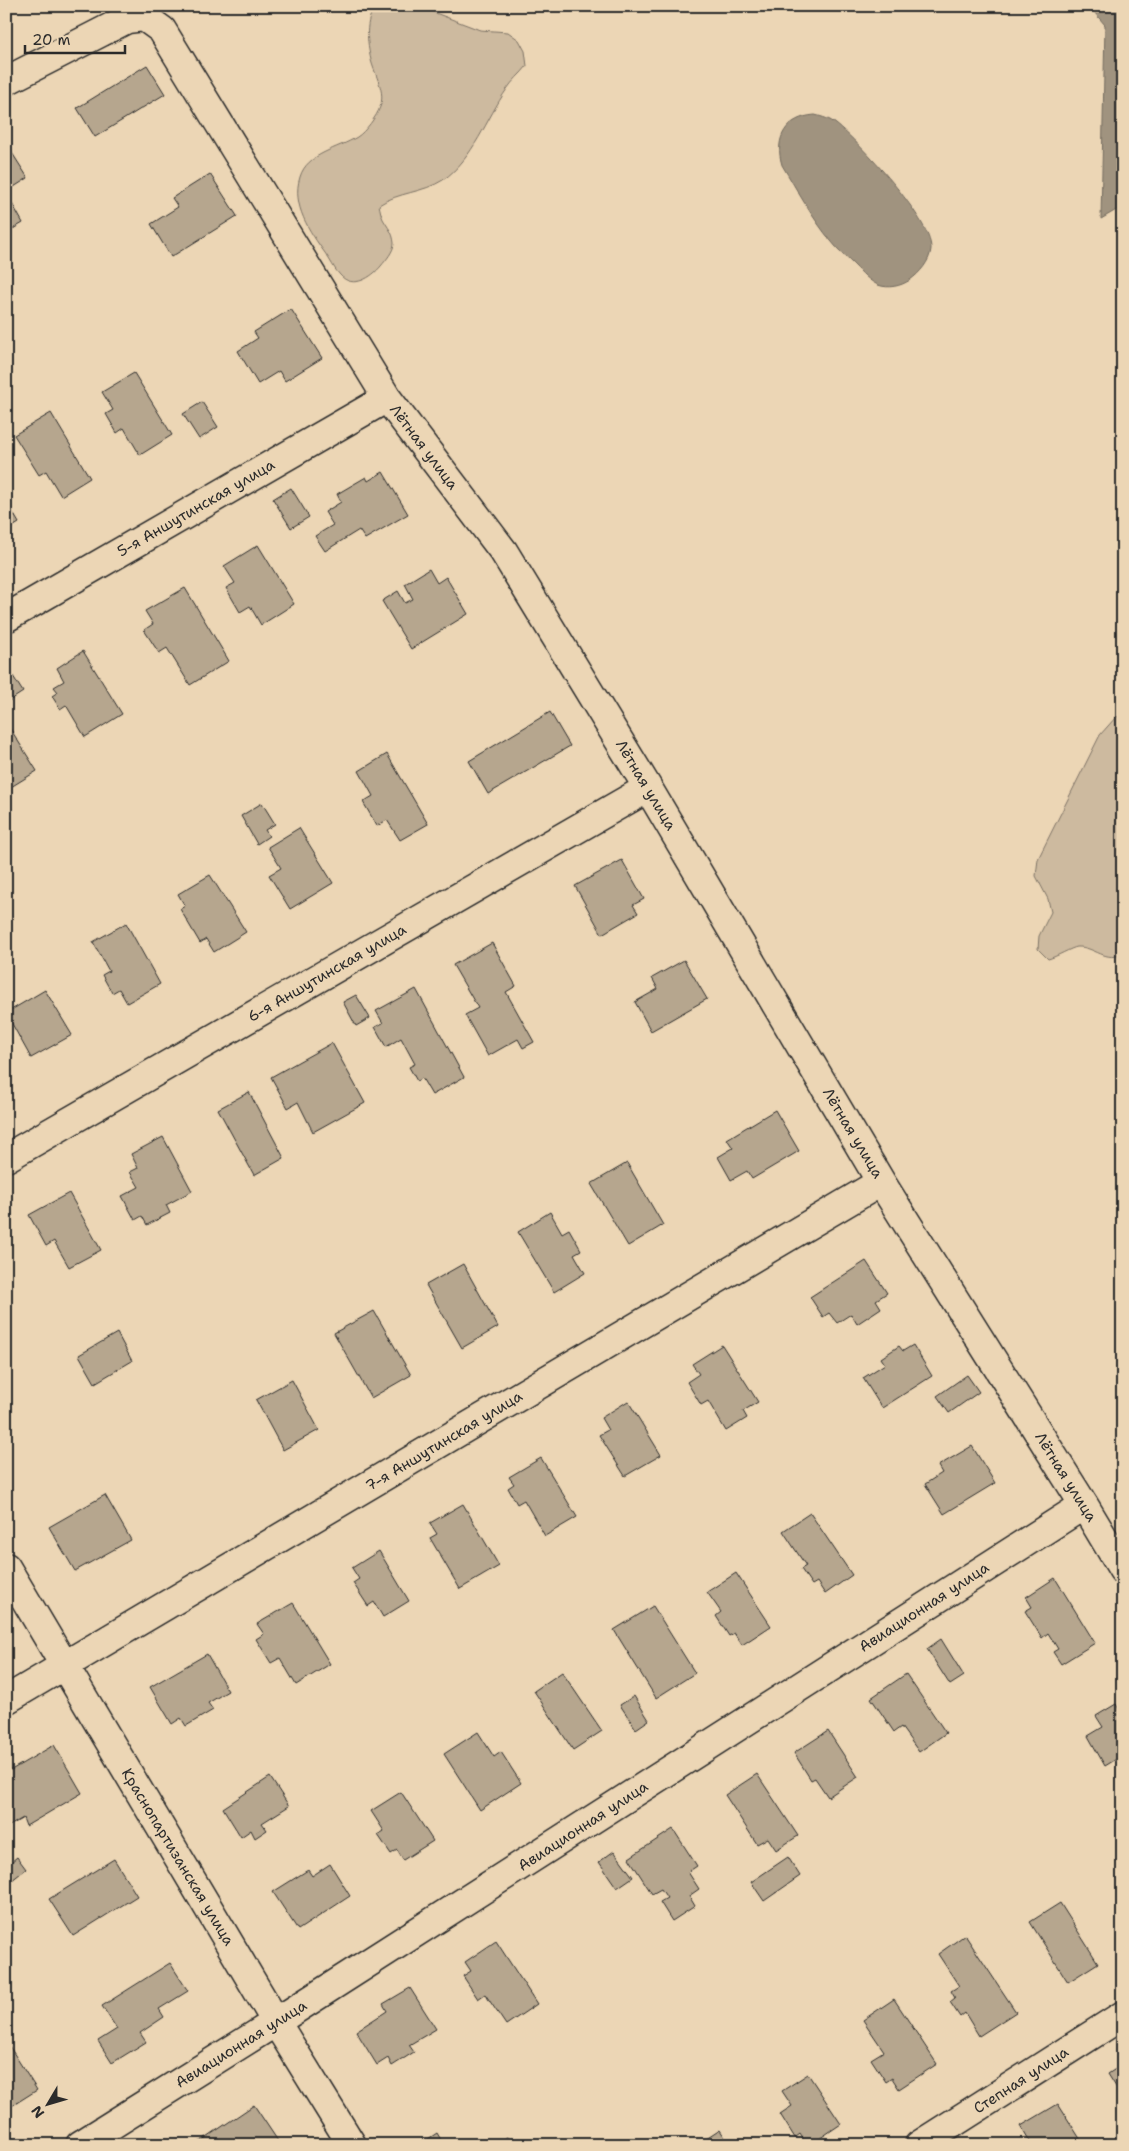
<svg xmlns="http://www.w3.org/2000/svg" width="1129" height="2151" viewBox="0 0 1129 2151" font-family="'Shantell Sans',sans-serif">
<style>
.green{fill:#cdba9f;stroke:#7c7265}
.water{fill:#a0937f;stroke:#71695d}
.building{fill:#b6a68e;stroke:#2b2b2b}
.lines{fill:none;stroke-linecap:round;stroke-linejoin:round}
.street-casing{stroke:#2b2b2b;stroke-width:31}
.street{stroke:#ecd6b5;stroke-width:28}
.labels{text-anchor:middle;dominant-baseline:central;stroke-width:4.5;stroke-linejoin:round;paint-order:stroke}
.street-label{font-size:15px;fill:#2b2b2b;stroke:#ecd6b5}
</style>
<rect width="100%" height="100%" fill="#ecd6b5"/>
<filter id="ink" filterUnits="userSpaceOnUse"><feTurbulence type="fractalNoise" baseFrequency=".02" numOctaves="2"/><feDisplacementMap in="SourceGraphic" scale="10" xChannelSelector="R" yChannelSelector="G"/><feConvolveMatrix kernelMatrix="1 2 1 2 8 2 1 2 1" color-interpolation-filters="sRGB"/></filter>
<g filter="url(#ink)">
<path class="green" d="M376 6H417L480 30 508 32 519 40 525 51 527 66C521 74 512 81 507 89 486 119 474 158 443 180 423 193 398 192 379 205 380 209 381 215 383 219 388 228 393 232 394 243 394 251 386 260 381 266 372 277 353 290 340 275 334 269 331 261 325 253 310 232 291 205 300 177 307 153 338 149 357 137 365 132 377 116 380 107 386 91 375 76 371 60 367 43 364 20 376 6Z
M1123 716V953C1107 964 1094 946 1077 947 1071 948 1056 957 1048 959L1038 949 1039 936 1051 912 1048 899 1036 876 1038 859 1100 735 1116 717Z"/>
<path class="water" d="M1089 6H1123V206L1101 219 1105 25Z
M815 115C823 117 830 119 836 124 859 142 932 220 931 249 930 261 920 273 910 280 901 286 889 289 878 285 869 281 861 272 855 266 847 258 838 250 831 241 812 218 797 190 782 165 774 138 786 117 815 115Z"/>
<path class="building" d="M147 65 165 94 95 137 77 108Z
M7 145 28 178 6 192V146Z
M210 174 237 216 171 257 151 224 178 207 172 198Z
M9 198 23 223 6 233V200Z
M291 309 322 358 285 381 279 371 258 384 238 351 258 338 254 332Z
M134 373 172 435 140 455 124 428 117 433 106 414 113 410 102 392Z
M202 402 218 427 199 439 183 414Z
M51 413 90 478 61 496 46 471 39 475 14 435Z
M383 472 408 514 365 539 359 530 325 551 315 536 333 525 325 512 341 502 337 494 366 477 368 481Z
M291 488 309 517 291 528 273 499Z
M6 501 19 523 6 531Z
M258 545 294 604 261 625 250 606 240 612 226 588 235 583 224 566Z
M429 569 437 583 446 577 468 614 411 649 382 601 398 591 405 603 413 599 405 584Z
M185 588 229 661 190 685 167 648 159 653 144 630 153 624 145 611Z
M83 651 122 714 85 737 66 705 60 709 52 696 58 692 54 687 64 681 57 668Z
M6 665 23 692 6 703Z
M550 712 570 746 488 794 469 761Z
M6 722 37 771 6 790Z
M387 754 428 824 400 840 387 820 377 826 363 802 373 796 359 771Z
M262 803 275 824 265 830 269 836 257 844 241 816Z
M299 828 333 883 290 909 269 875 281 868 268 847Z
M622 860 644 899 633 905 638 913 602 934 575 886Z
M210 875 246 932 214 952 206 939 200 943 180 909 185 906 178 894Z
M126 923 160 984 127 1003 119 989 112 993 102 975 109 971 93 942Z
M492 943 516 986 506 992 534 1042 523 1048 518 1039 488 1056 465 1015 478 1008 453 965Z
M684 960 707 999 651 1031 635 1002 658 989 652 978Z
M416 989 464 1077 432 1095 422 1078 417 1081 409 1067 415 1064 401 1038 386 1047 375 1027 383 1023 376 1011Z
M45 990 72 1035 31 1058 6 1013Z
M356 995 370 1018 356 1026 343 1002Z
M332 1043 365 1103 313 1132 298 1102 288 1108 271 1077Z
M249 1092 284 1158 254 1175 218 1109Z
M775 1110 799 1151 752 1179 747 1171 731 1180 718 1157 733 1148 727 1139Z
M163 1137 192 1191 166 1205 170 1213 147 1225 142 1216 135 1220 122 1196 139 1187 130 1172 138 1168 131 1154Z
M627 1163 663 1225 628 1246 591 1184Z
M69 1193 101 1250 69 1267 54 1241 46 1246 29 1215Z
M550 1212 562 1233 569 1229 581 1250 574 1254 585 1273 554 1292 518 1232Z
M866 1261 887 1293 876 1300 881 1308 857 1324 851 1314 837 1323 829 1313 823 1317 810 1297Z
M463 1264 498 1327 462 1348 426 1285Z
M374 1311 411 1375 371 1398 334 1333Z
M117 1333 132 1361 95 1383 79 1355Z
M722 1345 758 1402 743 1411 747 1418 726 1431 708 1401 701 1405 687 1382 699 1374 692 1364Z
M913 1345 932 1376 882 1408 863 1378 885 1364 881 1358 899 1346 903 1351Z
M967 1375 979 1392 949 1413 937 1396Z
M292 1380 319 1430 283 1450 256 1400Z
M628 1401 661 1455 625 1476 599 1435 608 1430 601 1418Z
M972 1446 995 1483 944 1514 925 1484 942 1473 938 1466Z
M541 1458 577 1517 545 1536 524 1500 517 1504 508 1488 514 1484 509 1477Z
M105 1495 131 1540 75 1571 49 1527Z
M463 1504 499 1566 460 1589 430 1538 437 1534 430 1523Z
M810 1513 852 1575 825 1594 817 1582 812 1585 801 1569 806 1566 783 1531Z
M379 1551 409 1601 383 1617 374 1602 368 1606 353 1583 359 1579 352 1568Z
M736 1573 771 1626 742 1645 734 1633 729 1636 716 1616 721 1612 707 1592Z
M1055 1578 1095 1643 1061 1664 1053 1652 1058 1649 1048 1633 1042 1638 1025 1611 1032 1607 1026 1597Z
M293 1603 330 1664 296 1685 280 1658 271 1663 256 1639 264 1634 257 1624Z
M653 1606 695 1673 656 1698 614 1630Z
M941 1639 964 1676 950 1685 927 1649Z
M207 1654 228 1691 208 1703 213 1710 186 1726 181 1718 172 1724 150 1687Z
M562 1672 602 1731 573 1750 534 1691Z
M906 1674 946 1733 919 1752 901 1727 894 1732 871 1698Z
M634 1696 649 1720 636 1729 620 1705Z
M1116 1704 1121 1713 1123 1712V1755L1105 1766 1088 1736 1103 1727 1096 1716Z
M828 1731 858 1777 828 1797 815 1778 811 1780 794 1753Z
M478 1732 494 1757 501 1752 521 1783 480 1810 444 1754Z
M54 1745 82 1793 26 1826 23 1818 6 1828V1773Z
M757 1774 798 1836 776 1850 768 1838 757 1844 725 1795Z
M270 1777 289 1806 262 1823 267 1830 255 1838 251 1830 241 1837 223 1808Z
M401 1792 433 1841 403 1860 397 1850 391 1854 378 1835 384 1831 371 1811Z
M673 1829 697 1866 688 1872 699 1889 689 1896 695 1906 672 1921 660 1902 667 1898 661 1889 652 1894 629 1858Z
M614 1851 633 1877 617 1888 599 1862Z
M17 1857 26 1869 6 1885V1866Z
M788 1857 800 1876 764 1901 751 1882Z
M114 1859 137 1896 73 1936 49 1899Z
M330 1864 350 1896 298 1930 273 1892 308 1870 312 1876Z
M1060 1903 1098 1963 1068 1982 1030 1922Z
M965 1935 1016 2012 979 2036 965 2013 960 2017 950 2002 955 1998 951 1991 959 1986 938 1954Z
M496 1941 537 2004 506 2025 485 1994 478 1999 463 1976 471 1971 465 1962Z
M170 1963 188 1991 159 2009 164 2017 140 2033 146 2042 112 2063 98 2041 117 2029 102 2006Z
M410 1988 436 2029 409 2045 414 2052 392 2066 388 2058 377 2065 356 2031 387 2011 383 2004Z
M894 1999 937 2064 899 2089 892 2078 886 2082 871 2059 884 2051 863 2020Z
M6 2041 37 2090 7 2109 6 2107Z
M1123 2064V2098L1108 2074Z
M808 2074 841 2124 810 2145H807L800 2134 795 2138 780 2114 792 2106 782 2091Z
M1058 2104 1084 2145H1032L1021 2126Z
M254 2105 280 2144 195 2145Z
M720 2130 730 2145H697Z
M437 2133 444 2145H419Z
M507 2137 511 2145H494Z"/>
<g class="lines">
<defs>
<path id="street" d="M6 81 127 19 144 17 162 30 387 398 504 552 648 788 881 1182 1084 1505 1123 1570
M6 618 387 398
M6 1158 648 788
M6 1567 276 2022 352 2145
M6 1700 881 1182
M80 2145 276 2022 1084 1505
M919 2145 1123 2015"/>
</defs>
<use href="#street" class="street-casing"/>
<use href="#street" class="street"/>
</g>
</g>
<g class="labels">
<g class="street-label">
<text transform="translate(424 447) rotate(53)">Лётная улица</text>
<text transform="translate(196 508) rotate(-30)">5-я Аншутинская улица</text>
<text transform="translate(646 785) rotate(59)">Лётная улица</text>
<text transform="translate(327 973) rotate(-30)">6-я Аншутинская улица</text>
<text transform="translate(853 1133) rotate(59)">Лётная улица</text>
<text transform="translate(444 1441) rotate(-31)">7-я Аншутинская улица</text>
<text transform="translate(1066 1477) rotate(58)">Лётная улица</text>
<text transform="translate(924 1607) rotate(-33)">Авиационная улица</text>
<text transform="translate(583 1826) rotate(-33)">Авиационная улица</text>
<text transform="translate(178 1857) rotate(59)">Краснопартизанская улица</text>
<text transform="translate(241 2044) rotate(-32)">Авиационная улица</text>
<text transform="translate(1021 2080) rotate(-33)">Степная улица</text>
</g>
</g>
<rect width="1129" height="2151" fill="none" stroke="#ecd6b5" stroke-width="25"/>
<rect x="12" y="12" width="1104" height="2126" fill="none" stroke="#2b2b2b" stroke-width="2" filter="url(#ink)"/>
<g transform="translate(48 2104) rotate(232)" stroke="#ecd6b5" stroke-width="4" paint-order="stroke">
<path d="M0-4L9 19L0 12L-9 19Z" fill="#2b2b2b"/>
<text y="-8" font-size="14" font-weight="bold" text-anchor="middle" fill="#2b2b2b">N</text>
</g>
<path d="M25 45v8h100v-8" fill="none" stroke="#2b2b2b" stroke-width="2.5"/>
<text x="32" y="45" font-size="15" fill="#2b2b2b" stroke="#ecd6b5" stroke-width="4" paint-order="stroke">20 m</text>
</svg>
